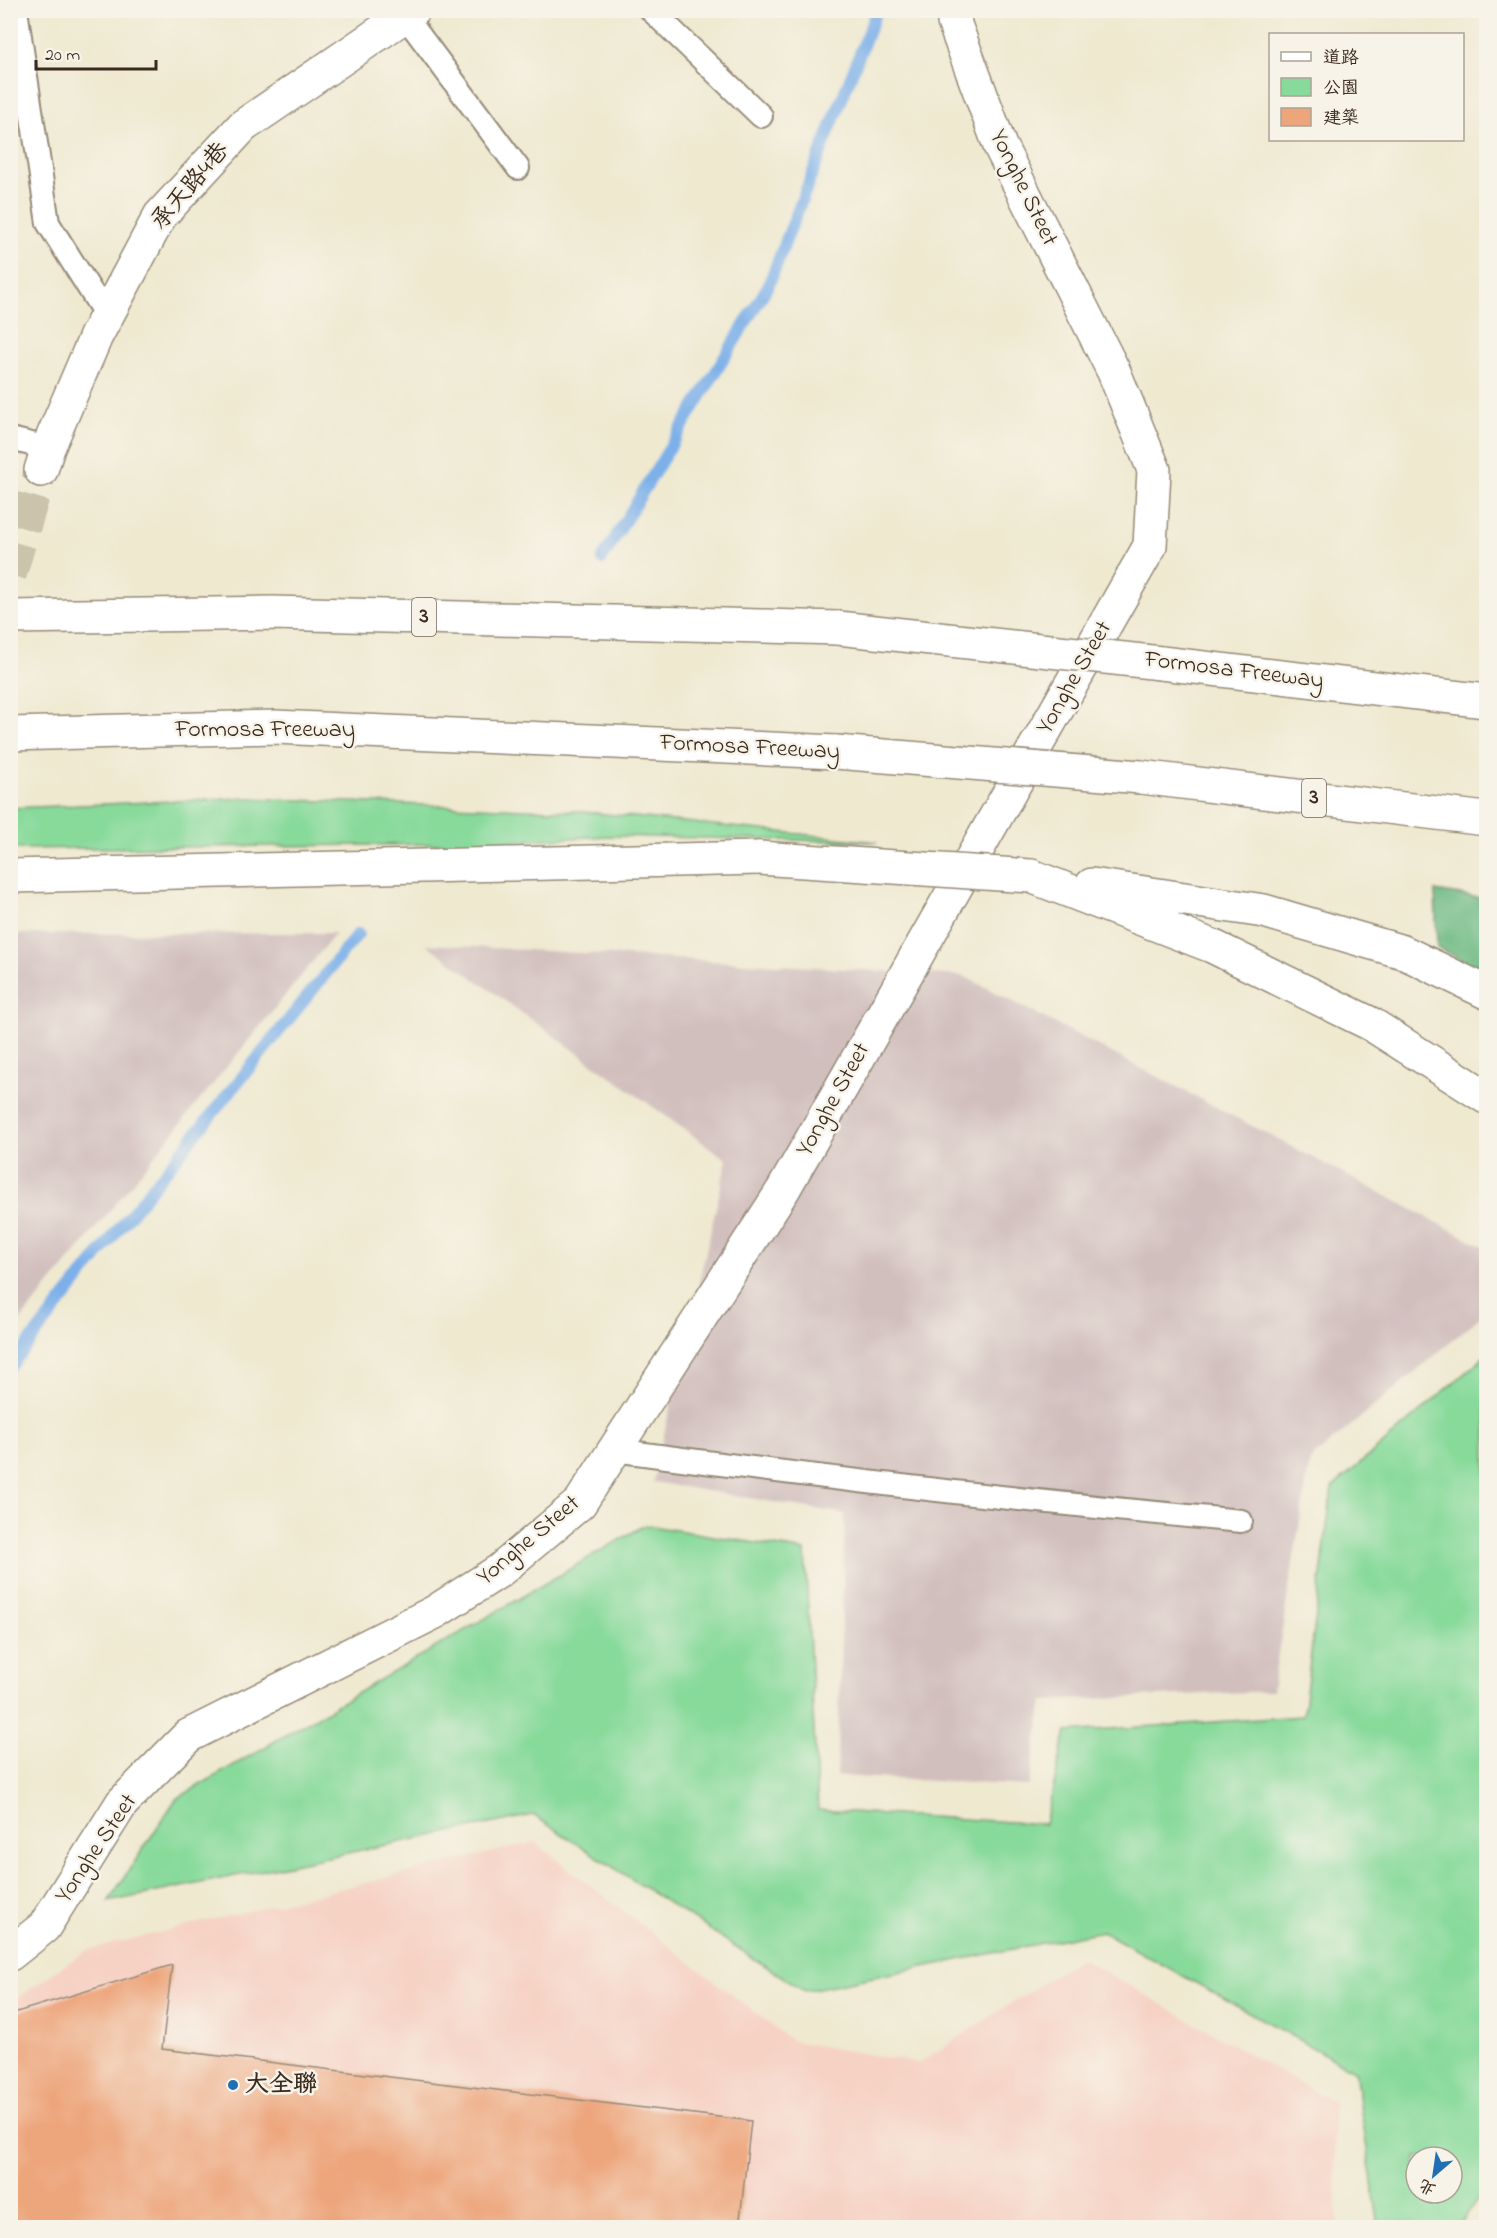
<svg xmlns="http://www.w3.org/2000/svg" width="1497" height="2238" viewBox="0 0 1497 2238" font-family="'Indie Flower','LXGW WenKai TC',sans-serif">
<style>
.built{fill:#f6d2c4}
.industrial{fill:#d1bfbe}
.green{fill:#88da9b;stroke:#62825c;stroke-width:1.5;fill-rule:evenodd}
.forest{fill:#6eba83;stroke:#547250;stroke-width:1.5}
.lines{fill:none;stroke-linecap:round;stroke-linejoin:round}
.stream{stroke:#7db0e9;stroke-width:12}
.building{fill:#eda57b}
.minor-tunnel{stroke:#cbc3ac;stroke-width:33;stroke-dasharray:33 16;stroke-linecap:butt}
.service-casing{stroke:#958a77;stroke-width:26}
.minor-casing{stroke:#958a77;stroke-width:36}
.motorway-casing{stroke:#958a77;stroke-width:36}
.service{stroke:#fff;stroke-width:22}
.minor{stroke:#fff;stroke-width:33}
.motorway{stroke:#fff;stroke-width:33}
.motorway-bridge-casing{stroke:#958a77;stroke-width:36;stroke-linecap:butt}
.motorway-bridge{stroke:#fff;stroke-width:33}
.poi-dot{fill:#1f6fb2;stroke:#f7f3e8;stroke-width:2}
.labels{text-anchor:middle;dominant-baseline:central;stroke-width:5;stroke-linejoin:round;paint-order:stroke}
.shield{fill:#f7f3e8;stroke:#73665b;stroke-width:1.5}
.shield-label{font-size:22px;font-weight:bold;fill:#3b2a1e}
.street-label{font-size:24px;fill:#3b2a1e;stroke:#f7f3e8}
.poi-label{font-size:24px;font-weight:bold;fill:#3b2a1e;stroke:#f7f3e8;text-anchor:start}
</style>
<rect width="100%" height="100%" fill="#f7f3e8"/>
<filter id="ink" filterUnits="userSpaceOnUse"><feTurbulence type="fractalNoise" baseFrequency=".0167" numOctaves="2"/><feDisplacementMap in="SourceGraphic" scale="12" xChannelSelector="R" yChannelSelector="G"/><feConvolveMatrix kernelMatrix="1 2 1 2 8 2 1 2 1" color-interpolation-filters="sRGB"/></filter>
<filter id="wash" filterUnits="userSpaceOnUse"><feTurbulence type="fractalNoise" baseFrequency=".008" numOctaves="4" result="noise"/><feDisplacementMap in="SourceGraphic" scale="24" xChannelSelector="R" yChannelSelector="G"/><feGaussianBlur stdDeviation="1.35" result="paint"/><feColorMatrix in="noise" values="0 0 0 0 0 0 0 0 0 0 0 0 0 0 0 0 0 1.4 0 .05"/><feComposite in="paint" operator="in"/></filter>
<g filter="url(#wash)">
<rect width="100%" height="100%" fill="#efe9d0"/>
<path class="built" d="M534 1842 792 2041 919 2063 1081 1958 1333 2102 1338 2227H11L10 2003 87 1950Z"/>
<path class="industrial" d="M336 933 11 1332V934Z
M426 944 964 976 1486 1248V1312L1310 1460 1272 1691 1043 1701 1029 1786 837 1776 845 1514 653 1482 727 1160Z"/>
<path class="green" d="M245 798 576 811 877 842 611 836 451 844 11 849V808Z
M1486 1355V2187L1459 2227H1379L1355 2071 1102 1931 804 1991 533 1815 108 1902 176 1799 645 1525 805 1551 818 1810 1045 1824 1066 1732 1303 1716 1332 1488ZM1416 2157H1452V2193H1416Z"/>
<path class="forest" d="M1435 891 1486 899V971L1437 948Z"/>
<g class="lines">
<path class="stream" d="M602 559 768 286 877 10
M10 1367 118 1230 358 934
M10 1885V1888"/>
</g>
<g id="blocks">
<path class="building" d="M172 1965 162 2049 751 2121 739 2228H10V2014Z"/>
</g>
</g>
<g filter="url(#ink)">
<use href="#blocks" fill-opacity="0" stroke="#958a77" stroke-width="1.5"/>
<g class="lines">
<path class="minor-tunnel" d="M10 575 41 470"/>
<defs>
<path id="service" d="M16 10 48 223 107 317
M651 10 761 116
M405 16 518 168
M10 439 48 448
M614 1450C822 1478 1032 1502 1241 1521"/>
<path id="minor" d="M41 470 48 448 96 336 160 216 243 126 413 10
M10 1954 44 1927 122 1803 188 1736 435 1612 499 1571 580 1503 783 1190 1150 546 1154 470 1114 372 1000 146 954 22 956 10"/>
<path id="motorway" d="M10 617 272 613 838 628
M1161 663 1486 701
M10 734 275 727 836 752
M1141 777 1486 819
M10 876 759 858
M1031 876 1212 946 1371 1024 1486 1097
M1092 885 1264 911 1403 952 1486 992"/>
</defs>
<use href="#service" class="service-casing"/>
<use href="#minor" class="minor-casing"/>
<use href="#motorway" class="motorway-casing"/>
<use href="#service" class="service"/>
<use href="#minor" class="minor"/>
<use href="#motorway" class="motorway"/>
<defs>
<path id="motorway-bridge" d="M838 628 1161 663
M836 752 1141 777
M759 858 1031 876"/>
</defs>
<use href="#motorway-bridge" class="motorway-bridge-casing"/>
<use href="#motorway-bridge" class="motorway-bridge"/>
</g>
</g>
<circle class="poi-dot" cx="233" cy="2085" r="6"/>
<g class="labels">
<g class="shield">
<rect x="412" y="598" width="24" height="38" rx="4.5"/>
<rect x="1302" y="779" width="24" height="38" rx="4.5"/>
</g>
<g class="shield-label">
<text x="424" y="617">3</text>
<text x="1314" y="798">3</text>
</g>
<g class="street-label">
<text transform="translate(191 187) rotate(-50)">承天路4巷</text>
<text transform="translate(1023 188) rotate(64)">Yonghe Steet</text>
<text transform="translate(1234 671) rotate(7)">Formosa Freeway</text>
<text transform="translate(1075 678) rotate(-60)">Yonghe Steet</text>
<text x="265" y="730">Formosa Freeway</text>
<text transform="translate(750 748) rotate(3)">Formosa Freeway</text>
<text transform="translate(834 1100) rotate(-61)">Yonghe Steet</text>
<text transform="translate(529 1541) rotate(-40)">Yonghe Steet</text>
<text transform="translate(97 1849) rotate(-56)">Yonghe Steet</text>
</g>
<g class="poi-label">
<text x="245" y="2085">大全聯</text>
</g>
</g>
<rect width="1497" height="2238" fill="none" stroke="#f7f3e8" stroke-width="36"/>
<rect x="1269" y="33" width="195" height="108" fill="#f7f3e8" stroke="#aca397" stroke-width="1.5"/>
<rect x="1281" y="52" width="30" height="9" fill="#ffffff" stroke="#aca397" stroke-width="1.5"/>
<text x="1323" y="63" font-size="18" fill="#3b2a1e">道路</text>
<rect x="1281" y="78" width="30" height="18" fill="#88da9b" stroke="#aca397" stroke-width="1.5"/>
<text x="1323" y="93" font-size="18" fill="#3b2a1e">公園</text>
<rect x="1281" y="108" width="30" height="18" fill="#eda57b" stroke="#aca397" stroke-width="1.5"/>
<text x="1323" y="123" font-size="18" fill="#3b2a1e">建築</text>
<g transform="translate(1434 2175) rotate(209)"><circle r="28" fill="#f7f3e8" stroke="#aca397" stroke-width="1.5"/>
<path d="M0-4.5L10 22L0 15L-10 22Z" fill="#1f6fb2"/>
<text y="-9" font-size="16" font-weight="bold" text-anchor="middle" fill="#3b2a1e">北</text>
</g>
<path d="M36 60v9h120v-9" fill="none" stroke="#3b2a1e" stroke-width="3"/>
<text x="45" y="60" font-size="18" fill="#3b2a1e" stroke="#f7f3e8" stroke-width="4.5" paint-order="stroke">20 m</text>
</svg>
